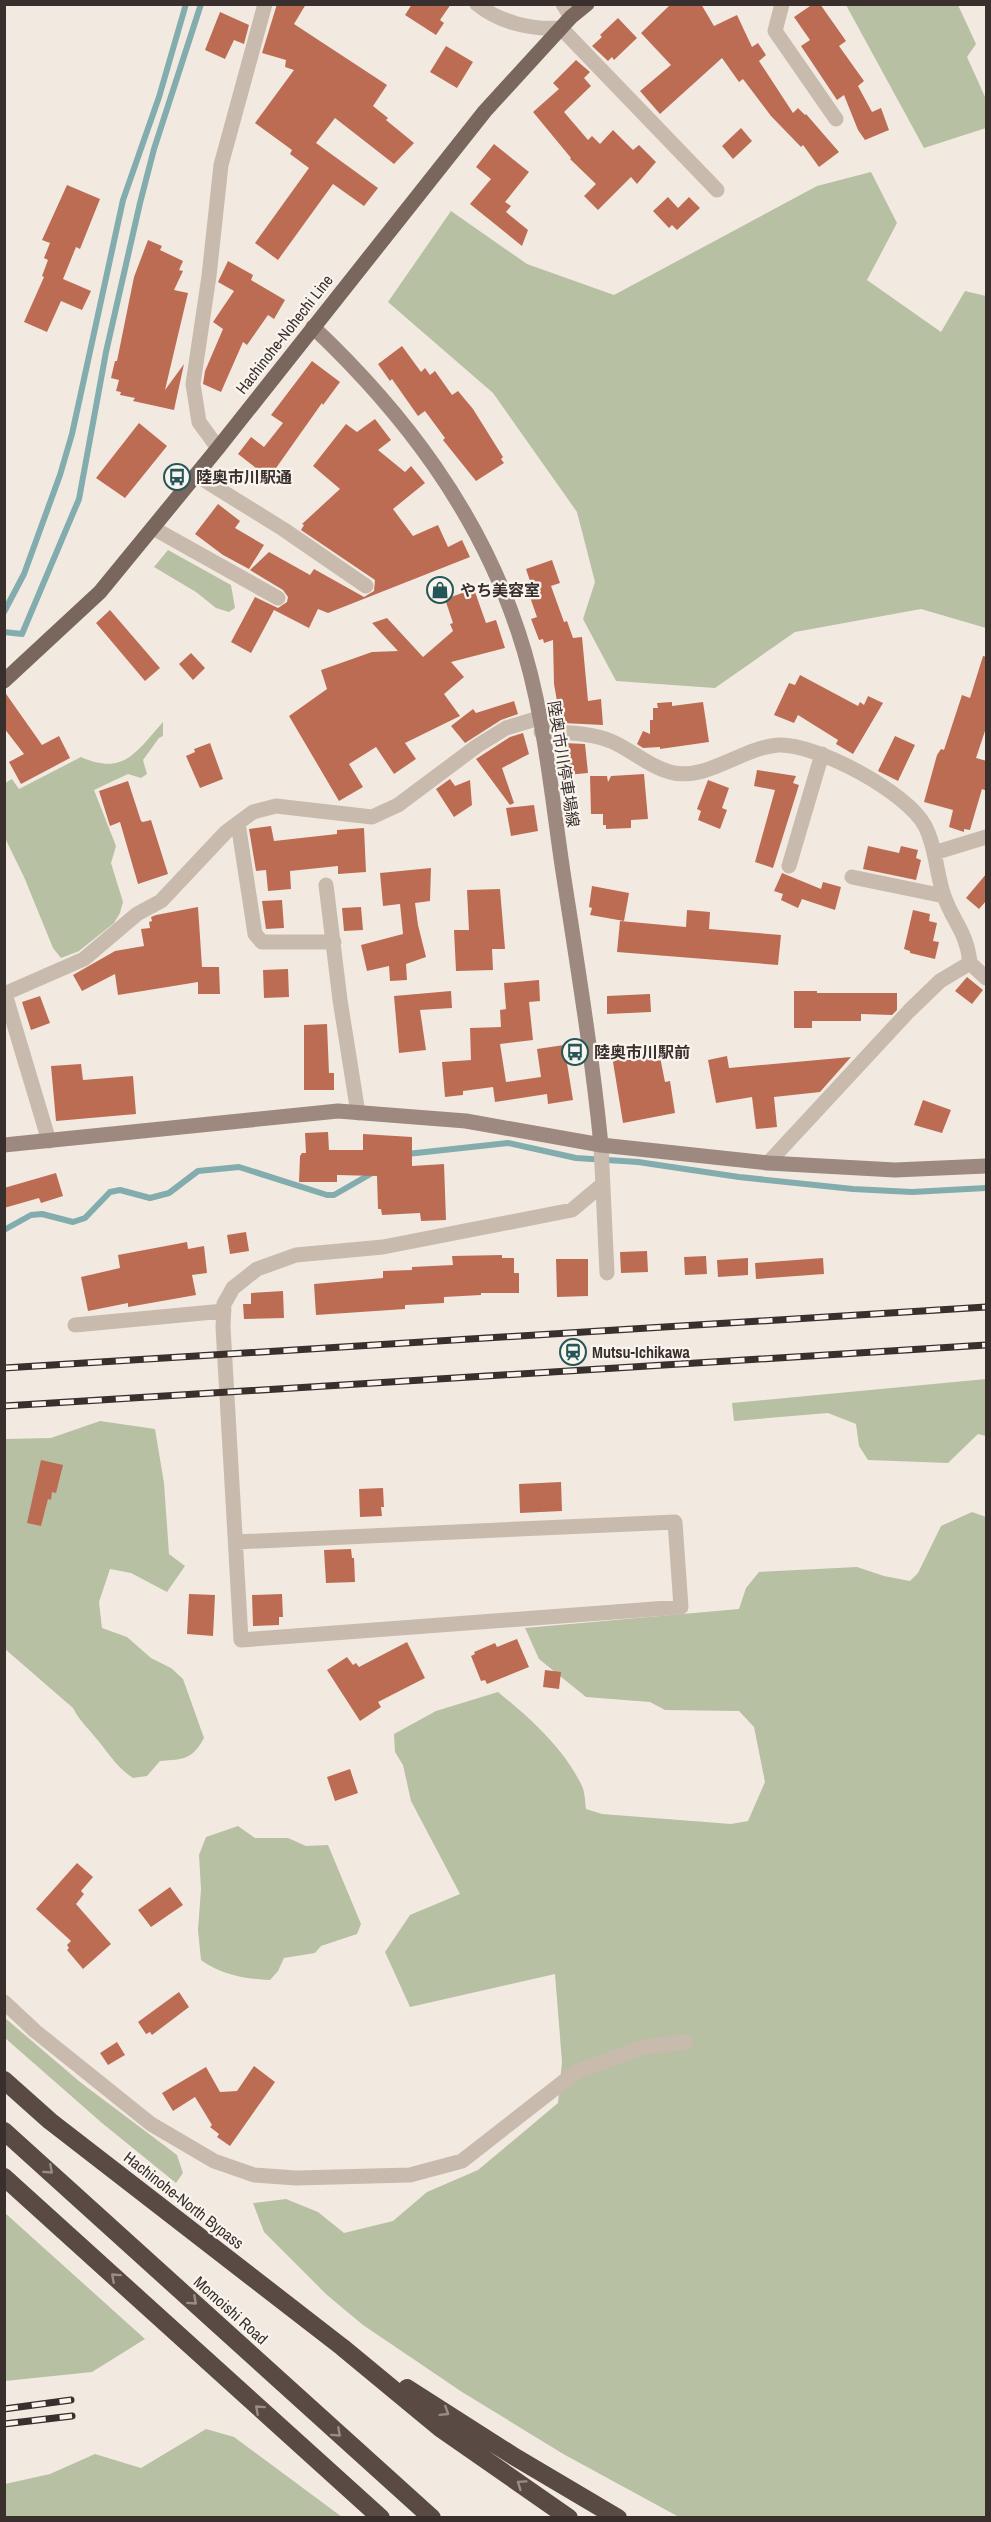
<svg xmlns="http://www.w3.org/2000/svg" width="991" height="2522" viewBox="0 0 991 2522" font-family="'Archivo Narrow','Noto Sans JP',sans-serif">
<style>
.green{fill:#b7c0a2}
.lines{fill:none;stroke-linecap:round;stroke-linejoin:round}
.stream{stroke:#82acad;stroke-width:6}
.building{fill:#bd6c54}
.street{stroke:#c9baae;stroke-width:15}
.secondary{stroke:#9d897f;stroke-width:15}
.primary{stroke:#79675e;stroke-width:15}
.highway{stroke:#594a43;stroke-width:18}
.rail-casing{stroke:#392f2c;stroke-width:7}
.rail{stroke:#f9f4ee;stroke-width:4.5;stroke-dasharray:14;stroke-linecap:butt}
.oneway{stroke:#998e87}
.labels{text-anchor:middle;dominant-baseline:central;stroke-width:4.5;stroke-linejoin:round;paint-order:stroke}
.street-label{font-size:16px;fill:#392f2c;stroke:#f9f4ee}
.poi-label{font-size:16px;font-weight:bold;fill:#392f2c;stroke:#f9f4ee;text-anchor:start}
</style>
<rect width="100%" height="100%" fill="#f2eae1"/>
<path class="green" d="M846 5H958L976 44 967 57 986 99V128L924 148Z
M871 172 897 223 867 280 941 332 965 291 986 296V628L921 609 795 632 715 688 616 681 583 619 595 582 577 512 493 393 388 302 451 211 527 264 614 295 817 186Z
M168 550 231 585 235 608 229 612 216 608 196 592 154 567Z
M163 722V736L159 738 143 760 147 774 141 778 128 774 94 790 116 846 111 863 123 902 120 913 114 923 79 951 61 958 53 948 24 877 5 838V783L12 779 19 789 81 757C124 776 136 752 163 722Z
M986 1379V1436L978 1434 948 1463 868 1460 859 1446 856 1424 828 1413 734 1421 732 1403Z
M100 1421 155 1429 164 1483 169 1554 185 1566 167 1592 131 1573 110 1569 99 1602 102 1628 127 1637 151 1658 171 1668 183 1679 204 1738C192 1760 184 1759 160 1761L147 1776 133 1778C118 1768 111 1757 100 1743 91 1731 80 1722 73 1708L5 1649V1439L51 1438Z
M972 1512 986 1517V2517H679L565 2455 462 2392 363 2325 327 2295 264 2232 253 2203 286 2199 318 2212 344 2233 393 2221 427 2192 478 2170 558 2103 562 2062 555 1974 410 2007 385 1952 410 1915 460 1894 411 1801 403 1765 395 1752 394 1734 436 1711 498 1692C530 1718 564 1748 582 1786 585 1792 585 1802 586 1809L602 1814 731 1824 748 1821 765 1782 754 1727 739 1711 665 1710 650 1702 586 1697 539 1659 525 1628 739 1609 746 1588 759 1572 857 1567 884 1576 910 1581 918 1573 941 1526Z
M238 1826 255 1838H288L306 1846 328 1845 361 1924 357 1934 321 1946 315 1953 284 1958 278 1971 270 1980C246 1979 221 1975 201 1960L198 1930 201 1889 199 1855 206 1837Z
M5 2018 80 2082 177 2155 183 2173 176 2183 102 2123 5 2038Z
M4 2213H5L145 2339 92 2372 5 2381Z
M206 2429 234 2437 342 2517H5V2484L50 2474 95 2454 141 2468Z"/>
<g class="lines">
<path class="stream" d="M4 612 24 574 60 475 72 434 123 200 159 97 186 4
M4 632 22 634 79 499 106 352 140 203 154 149 201 4
M407 1154 508 1143 576 1158 638 1162 739 1177 853 1189 912 1192 986 1188
M4 1230 31 1215 42 1214 73 1222 85 1218 110 1192 120 1190 150 1198 169 1193 198 1171 239 1167 327 1195H334L374 1172"/>
</g>
<path class="building" d="M277 4H306L294 24 387 85 373 106 388 118 386 120 414 143 394 164 335 118 316 143 378 188 364 206 333 184 278 260 255 243 309 168 290 154 292 150 255 123 294 70 285 67 286 60 262 53Z
M412 4H451L440 20 444 23 436 35 405 15Z
M671 4H701L714 26 737 15 752 47 758 43 766 55 759 61 793 113 798 108 805 115 806 114 839 152 819 167 803 145 801 147 771 116 743 79 739 82 722 58 660 114 640 91 671 65 641 33Z
M813 4H820L846 41 839 46 864 81 858 86 872 112 881 108 889 130 865 140 858 130 844 95 837 100 801 46 810 40 794 17Z
M220 12 249 25 244 44 234 40 225 59 205 50Z
M618 18 637 38 614 60 612 57 608 61 592 46 602 37 600 35Z
M446 46 473 62 457 88 430 72Z
M576 60 590 72 584 78 591 86 564 112 588 140 592 136 600 144 613 130 633 150 639 145 656 162 637 184 631 177 598 210 584 196 596 184 570 159 571 158 533 112 559 89 553 83Z
M741 128 752 141 733 159 722 146Z
M494 144 529 172 505 202 511 206 506 212 528 230 522 246 470 204 491 179 476 167Z
M67 185 100 199 80 249 76 247 63 279 91 291 82 310 61 301 47 332 24 322 44 277 42 276 48 260 44 258 50 243 42 240Z
M668 197 678 208 689 197 700 208 677 230 672 225 669 228 653 211Z
M148 240 162 246 160 250 183 261 179 270 183 271 174 290 188 293 165 390 184 364 174 410 133 401 135 398 120 395 121 392 116 391 119 380 111 378 115 361H117L134 277Z
M228 261 253 275 251 280 285 300 274 319 268 315 247 345 243 342 221 392 203 384 205 371 223 329 213 322 234 291 218 282Z
M402 346 421 372 425 368 430 375 435 371 452 395 458 391 473 409 503 457 501 459 504 463 476 481 443 440 445 438 425 411 418 416 392 379 390 381 378 364Z
M312 361 340 382 323 405 322 403 269 478 238 454 251 437 264 447 283 423 271 415Z
M375 419 391 440 378 450 405 472 411 466 425 483 393 509 413 536 438 525 448 547 462 540 470 557 328 613 318 609 309 628 274 610 251 653 231 642 255 597 278 608 287 602 288 597 283 590 250 570 269 552 310 575 314 569 364 597 374 591 375 580 301 530 304 525 302 524 340 489 313 466 346 424 357 432Z
M139 423 167 446 125 498 96 478Z
M218 504 240 521 235 528 264 545 249 569 223 555 195 534Z
M552 560 560 583 551 586 564 622 567 621 573 638 582 637 588 701 601 699 603 725 563 723 561 707H558L554 684 553 640 544 643 543 639 539 640 531 619 537 617 525 583 530 581 526 569Z
M474 589 486 623 496 620 505 648 451 662 464 677 444 694 460 716 405 743 416 759 394 774 376 747 349 764 363 787 339 801 289 716 327 689 321 670 372 652 398 651 372 623 387 618 423 657 453 631 450 624 453 623 445 599Z
M110 610 160 668 145 681 96 623Z
M191 653 205 668 193 680 179 664Z
M983 656 987 657V725L976 758 987 761V791L982 789 970 830 964 829V832L949 827 953 810 924 802 937 755 941 749 944 750 962 695 970 698Z
M800 675 858 706 860 702 864 705 868 696 883 703 853 754 836 744 838 740 798 715 794 723 774 715 789 683 795 685Z
M4 691 42 745 59 736 70 758 21 784 9 762 24 754 4 728Z
M514 701 518 714 501 720 465 743 451 726 473 709 476 713Z
M672 702V706L703 702 709 742 660 749V747L643 748 637 744 643 731 650 734V720H653V708H658L657 703Z
M523 733 529 754 502 768 514 803 510 805 476 759 510 737Z
M895 736 915 745 898 781 878 771Z
M210 743 223 779 200 788 186 756 195 752 194 749Z
M564 743 585 744 588 773 567 775Z
M757 770 796 776 793 783 799 785 773 868 755 862 775 790 754 786Z
M644 774 648 819 631 820V828L606 829V825H603V814H591L590 776H607L608 782 611 776Z
M450 779 455 786 470 780 472 805 454 817 436 789Z
M708 780 729 788 722 808 727 810 720 829 698 820 701 811 697 809Z
M128 781 141 821 143 822 151 820 168 874 138 884 120 822 110 826 99 791Z
M534 805 538 831 511 836 506 808Z
M271 826 274 841 337 834V830L364 828 366 872 338 874V866L290 871 291 889 268 891 266 870 256 871 249 829Z
M868 846 899 853 901 846 918 850 916 858 921 860 916 880 863 869Z
M431 868 430 901 415 903 418 925 426 957 406 964 407 980 390 981 389 966 367 971 361 945 403 934 400 904 383 906 380 873Z
M782 873 821 889 823 882 841 887 835 910 802 899 798 908 781 900 783 894 774 891Z
M987 873V900L979 909 966 898Z
M592 886 629 893 624 921 590 915 592 908 589 907Z
M500 889 505 949H492L493 970 456 971 454 930H469L467 890Z
M282 900 284 928 266 929 262 901Z
M198 907 202 967H219L220 994H198V982L118 995 115 974 82 991 73 975 115 951 144 946 141 929 150 928 149 922 152 921 151 917 156 915Z
M361 907 363 930 344 931 342 908Z
M687 910 710 912 709 929 781 935 778 965 617 952 620 921 686 927Z
M913 910 930 914 929 921 937 923 933 941 939 942 935 959 910 953V951L904 949Z
M288 969 289 997 264 998 263 970Z
M967 977 983 990 972 1004 955 991Z
M539 980 540 1001 529 1002 533 1040 500 1044 506 1082 541 1077 537 1049 564 1045 573 1100 548 1104 547 1094 495 1102 493 1087 463 1091V1095L445 1097 442 1062 471 1060 470 1028 501 1027 500 1010 506 1009 504 983Z
M451 991 452 1008 420 1010 426 1050 399 1053 394 996Z
M794 991H817V993H897V1010L892 1015 861 1014V1021H812V1028H794Z
M650 994 651 1012 607 1014V996Z
M40 996 50 1023 31 1030 22 1002Z
M327 1024 329 1073H334V1090H304V1025Z
M658 1047 665 1082 670 1081 675 1113 623 1123 612 1056Z
M727 1056 729 1068 851 1057 820 1092 774 1097 777 1127 756 1129 752 1097 716 1103 708 1060Z
M81 1064 83 1080 133 1076 136 1114 56 1121 51 1066Z
M923 1100 951 1110 942 1133 914 1125Z
M328 1132 329 1150H363V1134L412 1137V1166L444 1164 446 1220 421 1221 420 1213 382 1215 381 1209H378L377 1176 337 1175V1182H299L300 1156 302 1153H306L305 1133Z
M56 1173 63 1196 41 1203 39 1198 4 1208V1188Z
M246 1232 249 1251 230 1254 227 1235Z
M187 1242 188 1249 204 1246 207 1273 192 1275 196 1295 128 1307V1303L88 1311 81 1277 120 1268 118 1255Z
M647 1251 648 1272 621 1273 620 1252Z
M502 1255V1258H514V1273H519V1293H481V1295L444 1297V1303L405 1305V1309L316 1315 314 1284 383 1278V1271L412 1270V1267L453 1265 452 1256Z
M706 1256 707 1274 685 1275 684 1257Z
M748 1258V1275L718 1277 717 1260Z
M823 1258 824 1274 756 1279 755 1263Z
M556 1259H588V1296L557 1297Z
M283 1291 284 1318 244 1319 243 1304H251V1293Z
M41 1460 63 1465 56 1493 52 1492 51 1500 48 1499 41 1526 27 1523Z
M561 1482 562 1511 520 1513 519 1484Z
M383 1488 384 1507H381L382 1516 360 1517 359 1489Z
M351 1549 352 1558H354L355 1582 326 1583 324 1550Z
M189 1594 215 1595 213 1636 187 1634Z
M282 1594 283 1617H279V1625L253 1626 252 1595Z
M517 1639 529 1667 487 1684 485 1680 481 1681 471 1656 475 1654 474 1652 495 1643 497 1647Z
M407 1642 425 1678 378 1702 381 1707 360 1721 327 1670 347 1657 353 1665 356 1663 359 1667Z
M545 1670 561 1672 559 1689 543 1687Z
M350 1769 358 1793 335 1801 327 1777Z
M77 1863 93 1877 81 1891 84 1894 76 1904 111 1944 83 1969 67 1950 69 1948 67 1945 71 1941 36 1909Z
M170 1887 183 1905 151 1927 138 1910Z
M179 1992 189 2007 152 2035 150 2032 146 2034 138 2022Z
M117 2042 125 2055 108 2065 100 2053Z
M254 2066 275 2082 230 2146 217 2137 219 2134 210 2127 212 2125 195 2097 173 2111 162 2093 206 2067 220 2092 237 2091Z"/>
<g class="lines">
<path class="street" d="M477 4C500 23 533 30 561 28L717 190
M563 4 571 17
M782 4 775 31 836 119
M218 448 199 422 193 384 209 276 221 165 265 4
M196 475 283 529 366 586
M153 528 278 598
M541 732C565 733 591 732 613 742 633 751 651 768 674 773 710 779 742 748 778 745 816 743 907 792 925 826 936 847 936 873 944 896 953 922 967 932 970 963L986 978
M238 823 255 934 262 942H334
M934 853 986 837
M789 866 822 754
M852 877 944 896
M326 885 340 1000 358 1113
M4 994 84 959 137 914 161 901 226 832 253 812 276 806 372 817 398 805 477 746 506 728 539 718
M5 994 49 1141
M601 1145 607 1273
M768 1163 909 1011 940 981 970 963
M75 1325 224 1311
M236 1542 675 1522 681 1607 241 1640 223 1327 224 1304 233 1288 257 1269 296 1255 383 1247 572 1210 603 1184
M4 2002 35 2031 151 2124 214 2161 254 2175 296 2178 410 2175 462 2161 576 2072 643 2047 685 2042"/>
<path class="secondary" d="M313 327C404 413 478 511 518 631 544 708 551 792 563 872 577 963 592 1054 601 1145
M4 1145 338 1111 466 1121 601 1145 768 1163 895 1170 986 1166"/>
<path class="primary" d="M4 681 100 592 218 448 485 111 571 17 587 4"/>
<path class="highway" d="M4 2080 50 2121 342 2347 440 2428 569 2518
M4 2131 432 2518
M4 2177 381 2518
M407 2388 515 2457 618 2518"/>
<defs>
<path id="rail" d="M4 1368 986 1307
M4 1406 986 1345
M4 2409 71 2400
M4 2424 72 2416"/>
</defs>
<use href="#rail" class="rail-casing"/>
<use href="#rail" class="rail"/>
</g>
<defs><path id="oneway-chevron" d="M-2-3.5L2.5 0L-2 3.5" fill="none" stroke-width="1.6" stroke-linecap="round" stroke-linejoin="round" transform="scale(1.5)"/></defs>
<g class="oneway">
<use href="#oneway-chevron" transform="translate(49 2170) rotate(42)"/>
<use href="#oneway-chevron" transform="translate(115 2277) rotate(-138)"/>
<use href="#oneway-chevron" transform="translate(193 2301) rotate(42)"/>
<use href="#oneway-chevron" transform="translate(259 2409) rotate(-138)"/>
<use href="#oneway-chevron" transform="translate(445 2412) rotate(32)"/>
<use href="#oneway-chevron" transform="translate(337 2433) rotate(42)"/>
<use href="#oneway-chevron" transform="translate(521 2484) rotate(-145)"/>
</g>
<defs>
<symbol id="bus-ring" viewBox="-11 -11 22 22"><circle r="9.5" fill="#f9f4ee" stroke="#245557" stroke-width="1.5"/><path d="M-5-6H5V4H4V6H2V4H-2V6H-4V4H-5ZM-3.5-4V0h7V-4ZM-3.5 1.2v1.5H-2V1.2ZM2 1.2v1.5H3.5V1.2Z" fill="#245557"/></symbol>
<symbol id="shop-ring" viewBox="-11 -11 22 22"><circle r="9.5" fill="#f9f4ee" stroke="#245557" stroke-width="1.5"/><path d="M-5-2.5h2.3a2.7 3.5 0 0 1 5.4 0H5L5.5 6h-11ZM-1.5-2.5h3a1.5 2.3 0 0 0-3 0Z" fill="#245557"/></symbol>
<symbol id="station-ring" viewBox="-11 -11 22 22"><circle r="9.5" fill="#f9f4ee" stroke="#245557" stroke-width="1.5"/><path d="M-3-6H3Q5-6 5-4V2Q5 4 3 4L4.5 6H3L1.5 4h-3L-3 6H-4.5L-3 4Q-5 4-5 2V-4Q-5-6-3-6ZM-3.5-4v3h7v-3ZM-3.5 1v1.5H-2V1ZM2 1v1.5H3.5V1Z" fill="#245557"/></symbol>
</defs>
<g fill-rule="evenodd">
<use href="#bus-ring" x="162" y="462" width="30" height="30"/>
<use href="#shop-ring" x="425" y="575" width="30" height="30"/>
<use href="#bus-ring" x="560" y="1037" width="30" height="30"/>
<use href="#station-ring" x="558" y="1337" width="30" height="30"/>
</g>
<g class="labels">
<g class="street-label">
<text transform="translate(284 334) rotate(-52)">Hachinohe-Nohechi Line</text>
<text transform="translate(564 764) rotate(81)">陸奥市川停車場線</text>
<text transform="translate(184 2200) rotate(38)">Hachinohe-North Bypass</text>
<text transform="translate(231 2310) rotate(42)">Momoishi Road</text>
</g>
<g class="poi-label">
<text x="196" y="477">陸奥市川駅通</text>
<text x="460" y="590">やち美容室</text>
<text x="594" y="1052">陸奥市川駅前</text>
<text x="592" y="1352">Mutsu-Ichikawa</text>
</g>
</g>
<rect width="991" height="2522" fill="none" stroke="#392f2c" stroke-width="12"/>
</svg>
